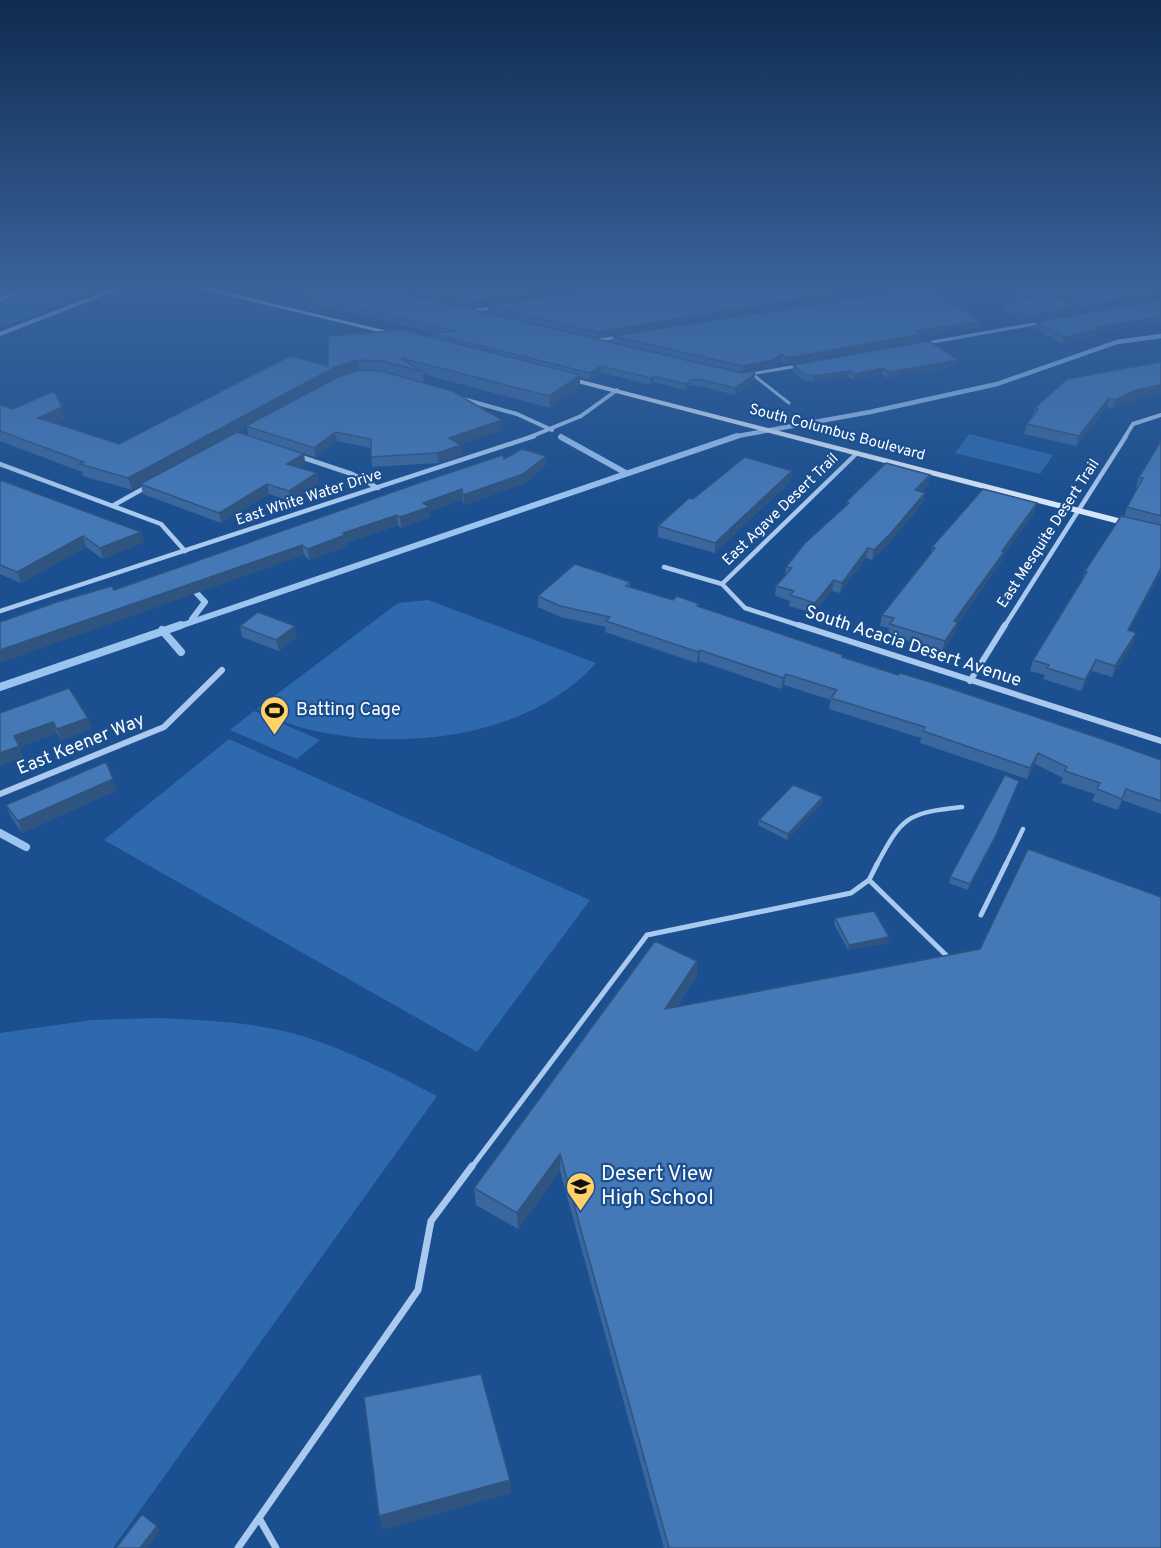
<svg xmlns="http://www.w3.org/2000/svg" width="1161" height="1548" viewBox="0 0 1161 1548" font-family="Overpass,sans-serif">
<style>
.green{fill:#2e69ad}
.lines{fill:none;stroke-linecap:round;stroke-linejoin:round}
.stream-far2{stroke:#9cc4f0;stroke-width:4.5}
.stream-far1{stroke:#9cc4f0;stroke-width:6}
.stream{stroke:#9cc4f0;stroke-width:8}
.lane-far3{stroke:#a9c9ee;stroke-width:3}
.lane-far2{stroke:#a9c9ee;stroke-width:4.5}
.lane-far1{stroke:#a9c9ee;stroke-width:5}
.lane{stroke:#a9c9ee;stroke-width:7}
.street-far2{stroke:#a9c9ee;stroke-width:4}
.street-far1{stroke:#a9c9ee;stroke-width:4.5}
.street{stroke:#a9c9ee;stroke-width:6}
.secondary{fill:#d6e6fa;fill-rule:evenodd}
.wall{fill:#3a679d}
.shaded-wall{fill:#305480}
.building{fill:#4478b7;stroke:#305480;stroke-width:1.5}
.labels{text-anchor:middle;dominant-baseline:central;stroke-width:4.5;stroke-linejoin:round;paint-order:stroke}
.far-street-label{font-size:15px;fill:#fff;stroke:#1b4f8f}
.street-label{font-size:18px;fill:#fff;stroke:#1b4f8f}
.poi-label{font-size:18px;fill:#fff;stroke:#1b4f8f;text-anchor:start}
.near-poi-label{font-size:21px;fill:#fff;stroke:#1b4f8f;text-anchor:start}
</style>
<rect width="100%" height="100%" fill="#1b4f8f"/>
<path class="green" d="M43 286H111L0 328V302Z
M969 434 1053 455 1040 474 955 453Z
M428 600 596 663C528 740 394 753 299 727 285 723 271 715 257 709L398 603Z
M254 711 320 740 297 759 230 730Z
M229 739 590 900 477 1052 104 840Z
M156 1018C206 1020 258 1022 306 1037 352 1052 394 1074 437 1096L113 1548H0V1033L92 1020Z"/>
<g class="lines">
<path class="stream-far2" d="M732 437 870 412 997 384 1117 342 1161 336"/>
<path class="stream-far1" d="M561 437 626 473
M191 587 205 602 192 619
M177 627 737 436"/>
<path class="stream" d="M162 630 181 652
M0 687 181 625
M0 833 26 847"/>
<path class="lane-far3" d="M923 289 942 286
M471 311 493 308
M598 340 619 337
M927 343 1040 323
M750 374 798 366
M752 374 789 403"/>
<path class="lane-far2" d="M876 866C902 817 906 813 962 807
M1005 866 1023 829"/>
<path class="lane-far1" d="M869 880 950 959
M981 915 1006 864
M471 1168 647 935 851 893 869 880 877 864"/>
<path class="lane" d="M259 1518 276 1548
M238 1548 418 1290 431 1221 472 1166"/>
<path class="street-far2" d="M0 299 33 286
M0 334 124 286
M463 399 517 414 552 430
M530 437 581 416 617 390
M1125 437 1133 424 1161 415"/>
<path class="street-far1" d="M298 456 352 474 378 488
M0 464 161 524 185 551
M114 505 148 486
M664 567 722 584 745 608 804 627
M722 584 857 453
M0 611 534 436
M1004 627 1126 436"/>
<path class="street" d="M799 625 1161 741
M970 681 1005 625
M0 794 164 727 222 670"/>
<path class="secondary" d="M187 286H200L404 335 400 337Z
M562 375 1161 529V535L562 379Z"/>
</g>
<path class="wall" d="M284 286H372L741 373 755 374 754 381 735 395 699 386H690L685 390 654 382 650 385 601 372 590 380 580 378V387L550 408 423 374 424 383 502 420 503 430 460 444 462 455 438 463 372 467 371 448 337 441 315 457 248 436 247 427 237 432 304 454 305 464 299 467 319 483 290 501 269 494 221 523 143 494 141 485 132 490 83 476 82 472 0 441V405L13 409 65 419 55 424 119 444 328 366 431 337 430 333H434L300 301 299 294 303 292Z
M379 286H623L469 308Z
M624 286 597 338 488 312V306Z
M994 286H1037L1077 307 1075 313 1025 322 1002 309 1003 303 1022 300Z
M1038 286H1161V299L1087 311Z
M1036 322 1096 333V335L1062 344 1035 328Z
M980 327 920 336 919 341 785 364 781 360 773 367 741 372 613 342V336Z
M958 360 956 366 887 378 882 374 854 380 848 377 813 382 803 380 793 371V365Z
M1161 362V393L1133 400 1112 409 1107 407 1076 446 1024 434 1027 424 1032 417 1035 408Z
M1161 441V572L1129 630 1133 643 1112 677 1092 671 1081 691 1043 679 1045 675 1030 671 1033 660 1081 581 1085 571 1124 517 1127 507 1137 488 1136 487 1139 477Z
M546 456V465L523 484 464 505 462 499 429 512 430 517 401 528 398 525 346 543 347 546 309 560 304 555 114 590 504 459Z
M930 475 928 485 921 492 925 493 923 503 888 544 872 560 866 558 840 593 832 591 813 613 789 606 790 601 775 596 776 586 785 576 786 567 846 506V502Z
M0 480 141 532 144 542 103 559 86 547 21 583 0 574Z
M791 481 715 553 658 537V526L693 499Z
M1034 513 1003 556 1001 562 958 623 955 633 942 652 888 634 889 628 880 626 882 615 931 554 932 547Z
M630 582V587L673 600 699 606 843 657 1161 760V814L1122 800 1118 810 1092 801 1095 794 1061 783 1063 778 1035 764 1027 779 920 743 921 738 829 709 831 700 784 685 781 689 699 661 697 663 605 632 606 627 560 617 538 607V596Z
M240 626 297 637 279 651 242 637Z
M0 713 92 729 61 740 57 733 19 747 23 757 0 766Z
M113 779 117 790 22 833 11 817 6 805Z
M1017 787 994 841 968 890 949 883 950 877Z
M822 803 787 840 758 825 759 820Z
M835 918 888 943 848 950 834 924Z
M697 961 696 978 677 1007 1161 1548H664L560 1171 518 1229 476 1205 474 1188Z"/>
<path class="shaded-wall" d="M579 286H623L469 308V302Z
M879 286H916L597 338V332Z
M1161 292 1160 298 1087 311 1089 305Z
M1077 307 1075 313 1025 322 1026 316Z
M1161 317V323L1096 333V335L1062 344 1064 337 1095 327Z
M981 321 980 327 920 336 919 341 785 364 786 358 915 331Z
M782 354 781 360 773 367 741 372 742 366Z
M358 360 359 371 246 426 247 427 132 490 128 478 335 367Z
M958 360 956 366 887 378 888 372Z
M601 366V372L590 380V373Z
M883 368 882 374 854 380V374Z
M849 371 848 377 813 382 814 376Z
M755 374 754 381 735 395V388Z
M580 375V387L550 408 549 396Z
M654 376V382L650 385 651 378Z
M690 380V386L685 390 686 384Z
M1161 385V393L1133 400 1112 409 1115 400 1136 390Z
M1109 398 1107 407 1076 446 1079 436Z
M62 407 65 419 42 430 38 418Z
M502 420 503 430 450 448 449 438Z
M335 432 337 441 315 457 314 448Z
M461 445 462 455 438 463 437 453Z
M304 454 305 464 289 474 287 464Z
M546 456V465L523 484 464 505 463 495Z
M792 471 791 481 715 553V543Z
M317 473 319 483 290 501 289 491Z
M930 475 928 485 913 500 915 490Z
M267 484 269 494 221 523 219 513Z
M462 489V499L429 512 430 517 401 528 400 517 423 503Z
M925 493 923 503 888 544 872 560 874 550Z
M1037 503 1034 513 1003 556 1001 562 958 623 955 633 942 652 945 641 954 621 1002 551Z
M397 515 398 525 346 543 347 546 309 560 308 549 343 533Z
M141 532 144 542 103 559 100 548Z
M83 536 86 547 21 583 17 572Z
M302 545 304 555 0 663V650Z
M868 548 866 558 840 593 842 583Z
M1161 568V572L1124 641 1128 630Z
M834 580 832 591 813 613 815 603Z
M295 626 297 637 279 651 276 640Z
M1136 633 1133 643 1112 677 1115 666Z
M700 650 699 661 697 663 698 652Z
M1096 660 1092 671 1081 691 1085 680Z
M786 674 784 685 781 689 783 678Z
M88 718 92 729 61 740 57 729Z
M53 722 57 733 19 747 23 757 0 766V753L14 736Z
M1038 753 1035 764 1027 779 1030 768Z
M113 779 117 790 22 833 18 821Z
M1019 781 994 841 968 890 970 884Z
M823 797 822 803 787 840 788 834Z
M889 937 888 943 848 950 849 945Z
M697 961 696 978 664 1026 665 1009Z
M560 1154V1171L518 1229 517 1213Z
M510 1480 511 1493 383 1530 379 1516Z
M157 1526 160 1530 147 1548H140Z"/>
<path class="building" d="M304 286H372L741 373 752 371 755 374 735 388 699 379 690 380 686 384 654 376 651 378 601 366 590 373 430 333 455 331 299 294 311 289Z
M404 286H579L469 302Z
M624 286H879L597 332 488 306Z
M1009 286H1037L1077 307 1026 316 1003 303 1032 298Z
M1052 286H1161V292L1089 305Z
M926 287 981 321 915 331 920 335 786 358 782 354 773 360 742 366 613 336Z
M1161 300V317L1095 327 1098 329 1064 337 1036 322Z
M404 330 580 375 549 396 401 358 423 372 384 361 358 360 335 367 128 478 80 464 84 462 0 431V405L13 409 54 391 62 407 38 418 119 444 290 356 328 366V336Z
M929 341 958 360 888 372 883 368 854 374 849 371 814 376 804 374 793 365Z
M1161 362V385L1136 390 1115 400 1109 398 1079 436 1027 424 1038 409 1035 408 1067 379Z
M359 370 382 371 452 391 502 420 449 438 461 445 437 453 371 457V439L335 432 314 448 246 426 338 377Z
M237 432 304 454 287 464 317 473 289 491 267 484 219 513 140 484Z
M1161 441V516L1127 507 1143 478 1139 477Z
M522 449 546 456 523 474 463 495 462 489 423 503 429 507 400 517 397 515 343 533 345 535 308 549 302 545 0 650V622L57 602 112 586 114 590 410 486 503 455 504 459Z
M745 457 792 471 715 543 658 526 689 498 693 499Z
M886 463 930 475 915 490 925 493 890 534 874 550 868 548 842 583 834 580 815 603 790 595 794 591 776 586 792 568 786 567 805 543 849 503 846 502Z
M0 480 141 532 100 548 83 536 17 572 0 565Z
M983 489 1037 503 1002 551 1004 552 954 621 958 622 945 641 890 624 894 618 882 615 935 548 932 547Z
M1121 516 1161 525V568L1128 630 1136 633 1115 666 1096 660 1085 680 1047 668 1049 665 1033 660 1087 572 1085 571Z
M575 564 630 582 626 586 673 600 677 596 699 604 697 606 843 655 842 657 898 675 900 673 943 686 1105 740 1161 760V801L1126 789 1122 799 1097 789 1100 783 1065 771 1067 767 1038 753 1030 768 923 731 925 727 831 698 837 690 786 674 783 678 700 650 698 652 606 621 610 617 560 606 538 596Z
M258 612 295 626 276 640 240 626Z
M69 688 88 718 57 729 53 722 14 736 19 746 0 753V713Z
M106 762 113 779 18 821 6 805Z
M1005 775 1019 781 996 835 970 884 950 877Z
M793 785 823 797 788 834 759 820Z
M1028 849 1161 897V1548H669L560 1154 517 1213 474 1188 655 941 697 961 665 1009 980 949Z
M874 911 889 937 849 945 835 918Z
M481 1374 510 1480 379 1516 364 1397Z
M142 1514 157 1526 140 1548H116Z"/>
<linearGradient id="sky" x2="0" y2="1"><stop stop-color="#0f2b4f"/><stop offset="0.57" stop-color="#39639b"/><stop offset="1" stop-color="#39639b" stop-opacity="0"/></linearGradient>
<rect width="1161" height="503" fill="url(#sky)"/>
<defs>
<symbol id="stadium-pin" viewBox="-11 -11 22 30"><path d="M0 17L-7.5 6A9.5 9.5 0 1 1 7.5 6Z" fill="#ffd166" stroke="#1b4f8f"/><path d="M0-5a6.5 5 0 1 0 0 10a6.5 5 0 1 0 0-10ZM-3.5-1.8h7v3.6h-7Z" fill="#111"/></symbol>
<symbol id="school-pin" viewBox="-11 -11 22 30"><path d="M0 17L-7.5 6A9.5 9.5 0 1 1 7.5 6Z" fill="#ffd166" stroke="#1b4f8f"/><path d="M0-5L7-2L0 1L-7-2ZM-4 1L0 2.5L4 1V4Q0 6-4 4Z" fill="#111"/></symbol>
</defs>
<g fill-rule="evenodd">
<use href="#stadium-pin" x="258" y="694" width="33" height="45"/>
<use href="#school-pin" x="564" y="1170" width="33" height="45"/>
</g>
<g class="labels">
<g class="far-street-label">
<text transform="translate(837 433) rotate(15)">South Columbus Boulevard</text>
<text transform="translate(309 498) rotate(-18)">East White Water Drive</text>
<text transform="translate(781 510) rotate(-44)">East Agave Desert Trail</text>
<text transform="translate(1049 534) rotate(-57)">East Mesquite Desert Trail</text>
</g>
<g class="street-label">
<text transform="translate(913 647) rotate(18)">South Acacia Desert Avenue</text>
<text transform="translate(81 745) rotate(-22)">East Keener Way</text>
</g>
<g class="poi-label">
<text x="296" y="710">Batting Cage</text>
</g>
<g class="near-poi-label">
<text x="601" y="1174">Desert View<tspan x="601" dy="24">High School</tspan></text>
</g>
</g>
</svg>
